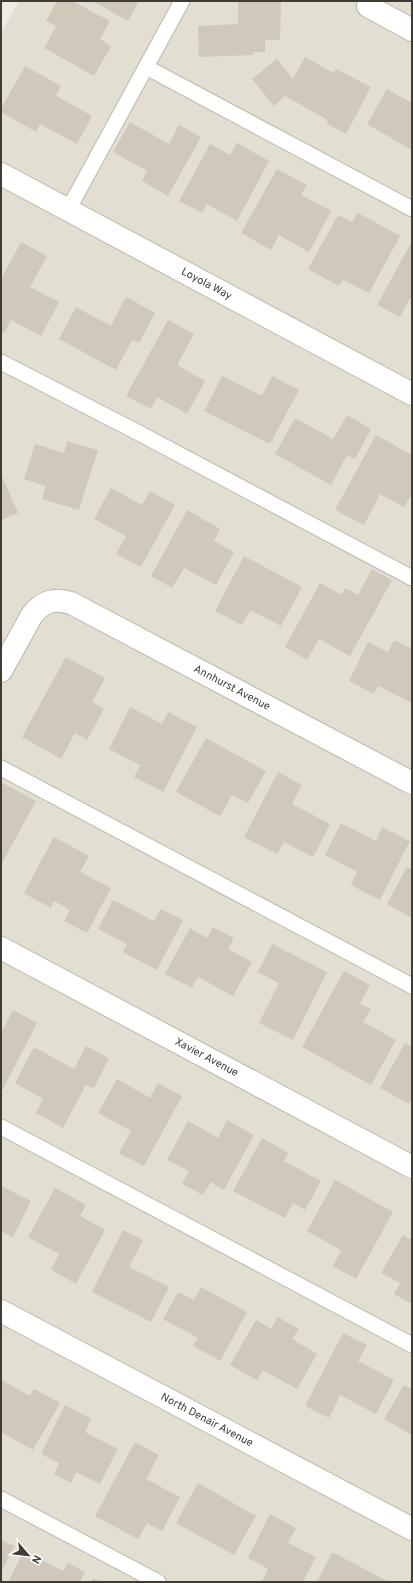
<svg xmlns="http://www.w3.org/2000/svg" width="413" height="1583" viewBox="0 0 413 1583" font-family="Overpass,sans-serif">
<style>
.residential{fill:#e3ded2}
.building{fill:#cfc8bb}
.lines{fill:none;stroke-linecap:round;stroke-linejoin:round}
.service-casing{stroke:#bcb7ab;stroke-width:17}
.minor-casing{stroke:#bcb7ab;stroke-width:24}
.service{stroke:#fff;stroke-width:15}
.minor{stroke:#fff;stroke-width:22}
.labels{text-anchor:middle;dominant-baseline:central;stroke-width:3.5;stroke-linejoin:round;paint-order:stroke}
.street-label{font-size:11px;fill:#403c34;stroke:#fff}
</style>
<rect width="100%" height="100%" fill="#efece4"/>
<path class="residential" d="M19 1H412V1582H1V33Z"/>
<path class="building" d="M57 1H72L110 21 100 39 111 46 94 76 44 48 56 26 46 21Z
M92 1H139L128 21Z
M235 1H281L280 40H265V52H253L254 55 199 57 198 26 238 24V2Z
M305 57 334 73 336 69 371 87 346 134 326 123 328 120 285 96 274 106 252 79 277 59 293 79Z
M25 66 61 86 56 96 92 116 77 144 40 124 36 132 1 112V109Z
M387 89 412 103V150L367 124Z
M130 122 169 144 179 125 201 137 168 196 142 181 147 171 113 152Z
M237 143 269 161 237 221 207 204 202 213 179 201 210 144 230 155Z
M277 169 307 185 301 195 331 211 309 252 279 235 271 250 241 233Z
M358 213 400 236 369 293 343 280 339 286 308 269 338 215 352 222Z
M412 241V299L410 298 400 317 377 305Z
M21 242 47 256 30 287 59 302 41 336 11 320 4 333 1 332V279Z
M126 297 155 313 139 343 132 340 116 370 59 339 76 307 111 326Z
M168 320 194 334 177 365 205 381 187 414 157 397 151 409 126 396Z
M222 376 262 396 272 376 299 390 270 444 204 411Z
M347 415 371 429 355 459 347 455 331 485 275 454 295 418 333 439Z
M376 435 412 455V497L411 496 404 507 380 494 364 525 335 510Z
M67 441 98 450 79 510 42 499 46 486 24 479 35 444 64 453Z
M1 474 18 513 1 520Z
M111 488 142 505 150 491 175 505 141 567 116 554 126 536 94 519Z
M187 510 220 529 214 541 234 552 216 585 184 568 172 588 151 576Z
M244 556 302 587 281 626 250 610 242 625 215 611Z
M372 569 392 580 350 656 319 639 307 660 285 647 320 583 342 595 345 588 358 595Z
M394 640 412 649V703L378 686 374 694 349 681 368 642 388 652Z
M66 657 105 678 92 702 104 709 87 740 75 733 61 759 22 737Z
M130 707 162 724 168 712 197 727 163 792 134 777 140 765 109 749Z
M206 738 266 771 248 803 232 795 220 816 176 792Z
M278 772 302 785 292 804 330 824 313 857 284 842 277 854 244 837Z
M1 782 36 801 1 865Z
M341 823 376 841 382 827 410 841 380 900 351 885 357 872 325 855Z
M54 837 89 856 80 872 111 888 87 933 64 921 70 910 54 901 51 908 24 893Z
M407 867 412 870V918L387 904Z
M113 900 154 921 161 909 183 920 157 970 123 952 127 944 98 929Z
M213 927 234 938 228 949 252 962 233 996 198 977 192 988 165 974 190 928 207 938Z
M272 944 327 972 293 1040 259 1023 279 983 258 972Z
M344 971 370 985 360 1004 371 1009 363 1022 396 1040 371 1085 302 1047Z
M13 1010 37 1023 1 1093V1033Z
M405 1043 412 1047V1099L409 1104 380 1088Z
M86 1046 109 1058 94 1089 86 1085 63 1128 36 1113 43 1099 15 1083 34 1047 74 1069Z
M117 1079 150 1098 158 1083 182 1096 144 1166 119 1153 131 1131 98 1113Z
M227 1120 254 1135 224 1190 211 1182 203 1195 182 1184 189 1171 167 1160 188 1121 218 1138Z
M262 1138 288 1153 284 1161 321 1181 305 1210 293 1203 285 1218 233 1191Z
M335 1180 393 1212 356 1279 333 1266 341 1250 307 1231Z
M1 1186 31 1201 13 1237 1 1231Z
M55 1188 86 1205 80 1216 105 1230 76 1284 51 1270 59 1254 28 1237Z
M123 1230 143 1240 129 1267 169 1287 151 1322 92 1292Z
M403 1235 412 1240V1304L394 1294 400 1283 381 1273Z
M201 1287 247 1312 220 1361 193 1346 198 1338 163 1319 178 1292 194 1300Z
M278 1317 299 1329 292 1339 317 1354 297 1389 263 1370 257 1380 230 1365 256 1320 271 1329Z
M343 1333 367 1345 358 1361 394 1380 376 1414 340 1395 329 1418 305 1406Z
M1 1380 30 1396 34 1389 60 1403 33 1450 1 1432Z
M404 1385 412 1389V1435L384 1419Z
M65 1405 91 1419 85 1432 118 1449 100 1484 76 1472 71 1483 54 1474 59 1463 41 1454Z
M135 1442 159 1455 146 1479 180 1497 162 1531 147 1523 138 1539 95 1516Z
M198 1483 256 1516 234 1555 176 1523Z
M270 1514 296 1528 288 1543 316 1557 303 1582H262L268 1569 248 1558Z
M1 1540 14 1546 1 1573Z
M24 1551 63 1571 68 1563 85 1572 80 1582H8Z
M332 1552 389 1582H317Z
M93 1578 101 1582H91Z"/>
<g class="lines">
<defs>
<path id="service" d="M146 67 412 209
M68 210 182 1
M1 362 137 432 412 578
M1 768 412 986
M1 1127 412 1345
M1 1499 158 1582"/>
<g id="minor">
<path d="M368 6 412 30"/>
<path id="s1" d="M1 174 412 394"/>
<path id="s2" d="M1 671 32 615C43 601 54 598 71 603L412 783"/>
<path id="s3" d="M1 948 412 1167"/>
<path id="s4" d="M1 1311 412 1529"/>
</g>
</defs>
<use href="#service" class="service-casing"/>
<use href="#minor" class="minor-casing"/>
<use href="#service" class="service"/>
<use href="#minor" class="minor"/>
</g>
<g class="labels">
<g class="street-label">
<text stroke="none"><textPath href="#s1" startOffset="233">Loyola Way</textPath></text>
<text stroke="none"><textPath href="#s2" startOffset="290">Annhurst Avenue</textPath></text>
<text stroke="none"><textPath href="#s3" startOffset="233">Xavier Avenue</textPath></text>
<text stroke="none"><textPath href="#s4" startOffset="233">North Denair Avenue</textPath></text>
</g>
</g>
<rect width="413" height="1583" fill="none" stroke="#403c34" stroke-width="4"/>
<g transform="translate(28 1555) rotate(118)" stroke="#ffffff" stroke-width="3" paint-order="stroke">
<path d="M0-3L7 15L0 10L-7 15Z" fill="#403c34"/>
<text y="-6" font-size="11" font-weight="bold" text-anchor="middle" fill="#403c34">N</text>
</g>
</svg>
